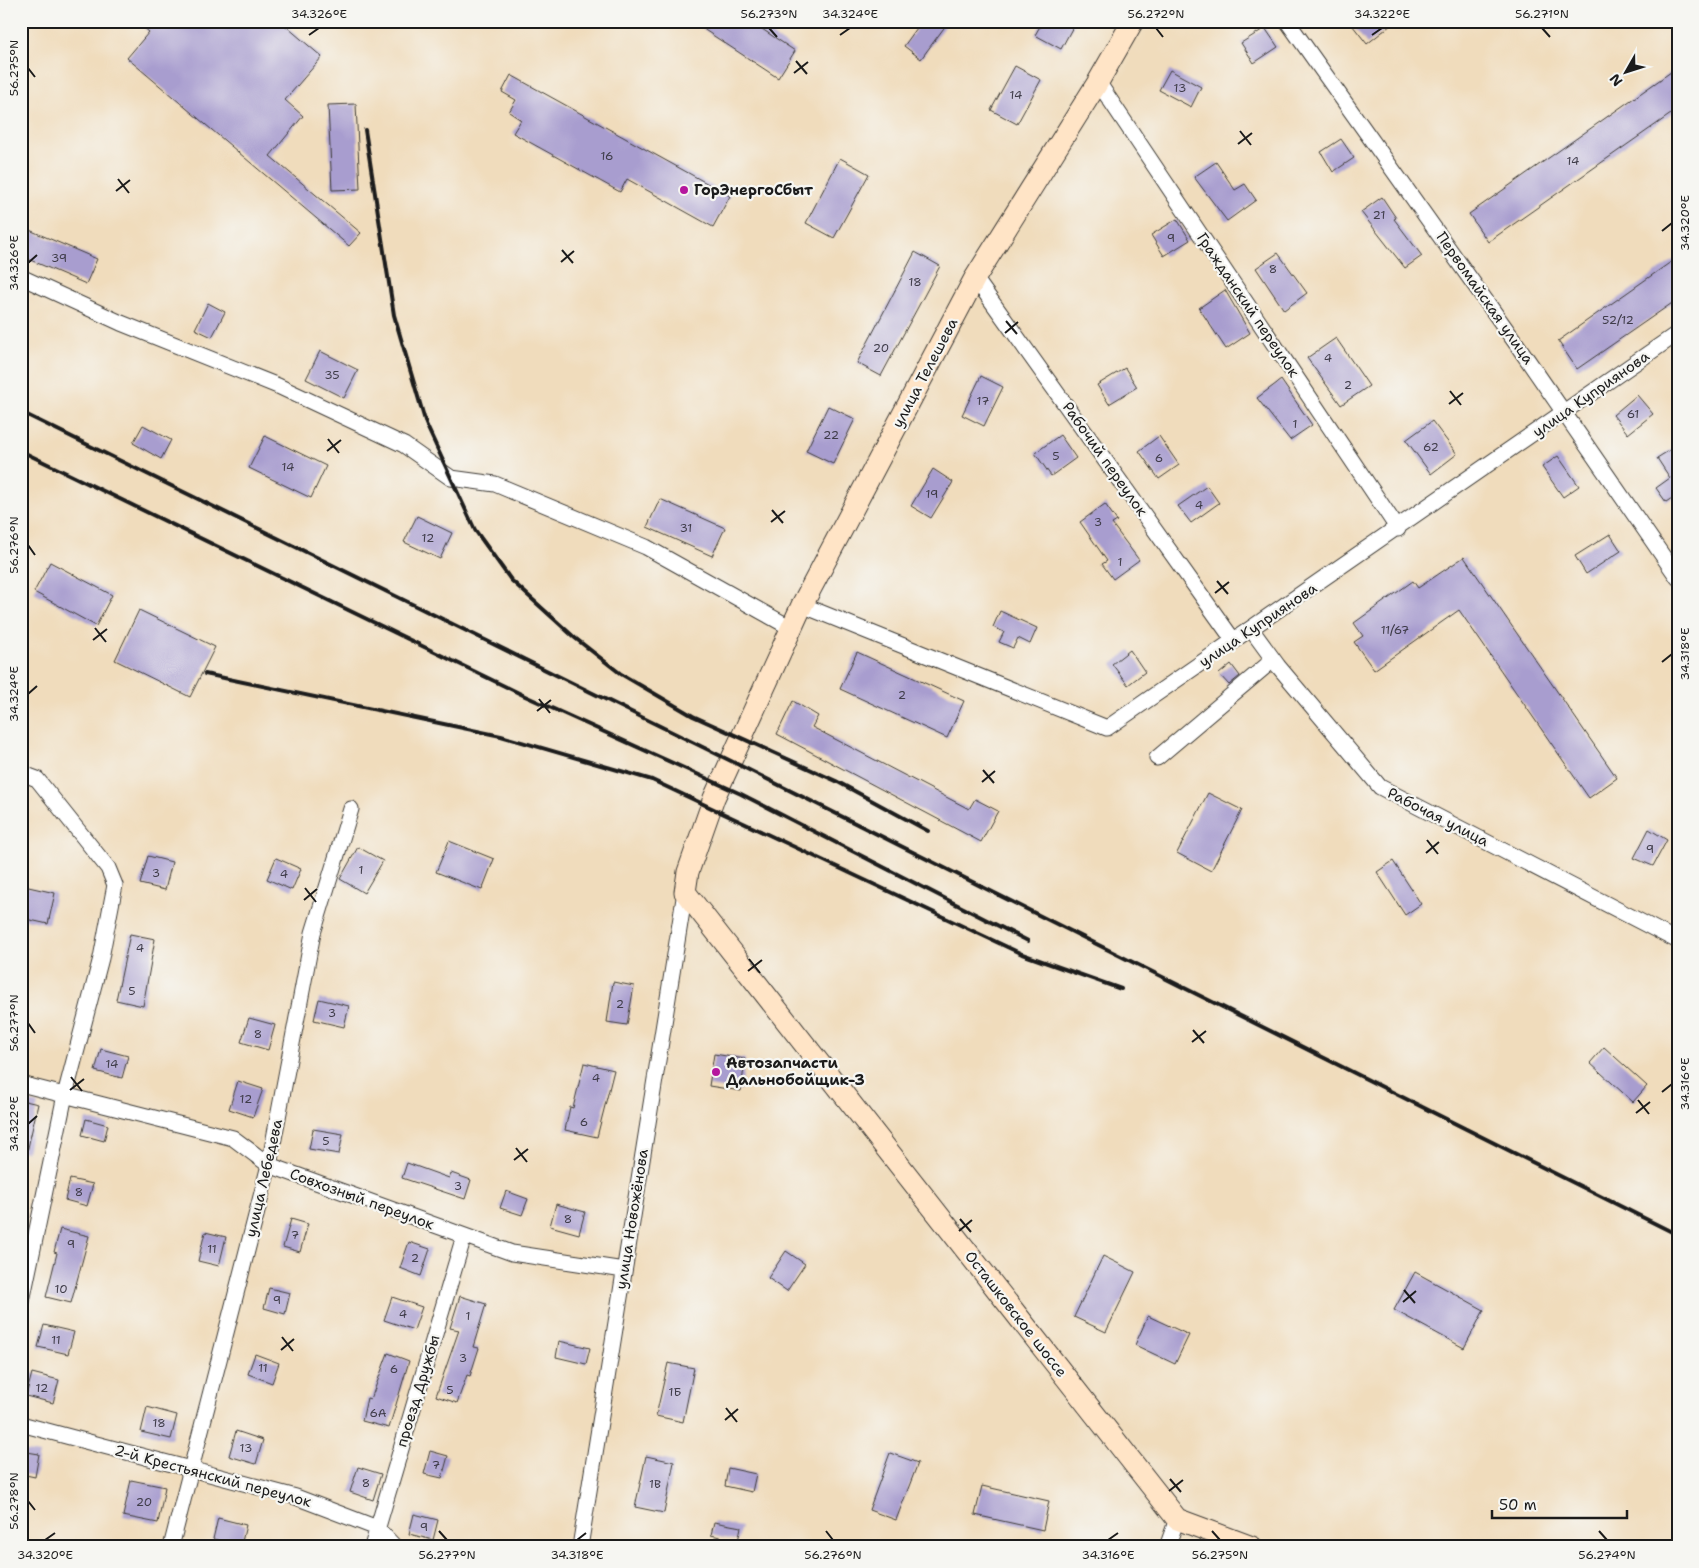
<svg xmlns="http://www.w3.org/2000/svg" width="1699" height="1568" viewBox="0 0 1699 1568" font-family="'Shantell Sans',sans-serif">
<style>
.building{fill:#a89dcf}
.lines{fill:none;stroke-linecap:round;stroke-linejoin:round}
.street-casing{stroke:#3c3934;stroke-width:17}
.secondary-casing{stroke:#3c3934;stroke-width:23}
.street{stroke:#fff;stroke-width:15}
.secondary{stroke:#ffe4c6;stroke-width:21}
.rail{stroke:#1c1c1c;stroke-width:4}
.ticks{fill:none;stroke:#1c1c1c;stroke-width:2}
.poi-dot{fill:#b5179e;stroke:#f6f6f2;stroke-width:2}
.labels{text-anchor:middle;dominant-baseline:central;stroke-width:4.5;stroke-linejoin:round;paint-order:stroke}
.number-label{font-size:12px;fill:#3f3c49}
.poi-label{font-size:15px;font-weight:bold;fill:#1c1c1c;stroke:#f6f6f2;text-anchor:start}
.street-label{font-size:15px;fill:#1c1c1c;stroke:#f6f6f2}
.neatline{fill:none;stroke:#1c1c1c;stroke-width:2}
.ticks-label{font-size:12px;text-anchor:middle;fill:#1c1c1c}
</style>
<rect width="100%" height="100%" fill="#f6f6f2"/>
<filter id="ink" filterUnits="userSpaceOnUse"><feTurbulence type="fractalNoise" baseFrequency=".02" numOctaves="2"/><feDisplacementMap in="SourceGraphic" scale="10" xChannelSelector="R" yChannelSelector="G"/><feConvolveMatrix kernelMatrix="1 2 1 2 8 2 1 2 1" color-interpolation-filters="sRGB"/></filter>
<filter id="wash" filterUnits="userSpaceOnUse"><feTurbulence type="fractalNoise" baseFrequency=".0096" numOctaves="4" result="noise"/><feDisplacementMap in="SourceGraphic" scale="20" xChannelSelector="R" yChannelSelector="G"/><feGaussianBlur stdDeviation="1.12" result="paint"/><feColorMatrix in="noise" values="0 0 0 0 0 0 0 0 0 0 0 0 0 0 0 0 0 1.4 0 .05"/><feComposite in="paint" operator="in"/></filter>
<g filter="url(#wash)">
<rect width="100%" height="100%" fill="#f0dcbc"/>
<g id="blocks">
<path class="building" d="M136 21H280L322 57 285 100 303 116 270 156 361 233 349 246 127 58 149 32Z
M691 21H750L795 51 778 78Z
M922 21H949L921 59 904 46Z
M1043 21H1076L1061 49 1035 35Z
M1349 21H1396L1367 44Z
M1265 28 1278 47 1254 63 1241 43Z
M1015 66 1041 80 1017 124 991 110Z
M1678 67V109L1488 242 1469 214Z
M1170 70 1201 87 1191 107 1159 90Z
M511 75 730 196 713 227 627 179 620 192 513 133 521 120 509 112 516 100 502 92Z
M356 104 360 189 332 190 328 105Z
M1341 139 1354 158 1333 172 1321 152Z
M840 158 869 174 834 238 806 223Z
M1216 162 1235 190 1245 184 1256 200 1227 221 1194 177Z
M1382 197 1396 218 1394 219 1422 256 1405 268 1361 212Z
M1177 219 1190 240 1164 256 1151 235Z
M27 229 97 259 86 284 21 256V244Z
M915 252 940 266 881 376 857 363Z
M1278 253 1307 293 1284 310 1256 268Z
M1678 257V299L1577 369 1558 341Z
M1225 290 1250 333 1226 349 1199 308Z
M208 303 225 312 212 337 195 329Z
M1336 338 1369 386 1341 405 1307 358Z
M320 351 358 370 344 398 306 379Z
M1125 368 1137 387 1109 404 1097 385Z
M981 376 1003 387 984 426 962 415Z
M1281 380 1312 425 1290 440 1257 398Z
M1637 395 1653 414 1628 434 1613 415Z
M828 406 855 419 833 464 806 451Z
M1432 421 1457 454 1431 474 1406 440Z
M143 425 171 440 161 459 133 443Z
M1060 435 1076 458 1051 476 1035 453Z
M265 436 326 466 311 498 249 468Z
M1159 436 1179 465 1159 479 1139 451Z
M1678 445V494L1666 502 1656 488 1670 478 1657 458Z
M1558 456 1579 486 1563 497 1542 467Z
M933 469 953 482 931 518 911 506Z
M1207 486 1219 503 1191 523 1178 506Z
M660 499 725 528 712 556 647 527Z
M1105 504 1117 521 1112 524 1139 560 1113 579 1102 564 1107 561 1080 522Z
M417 516 452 533 440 559 404 542Z
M1610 534 1621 551 1586 574 1575 556Z
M1464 557 1617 778 1589 798 1459 610 1374 670 1354 642 1363 636 1354 623 1413 581 1418 588Z
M50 562 112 595 96 626 34 592Z
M139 610 215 647 190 697 115 660Z
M1000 611 1037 628 1030 644 1018 638 1013 648 999 642 1004 632 993 627Z
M1130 650 1145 672 1128 685 1112 664Z
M857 652 964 701 947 738 840 689Z
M1231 664 1240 676 1229 685 1219 674Z
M793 701 818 716 812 727 969 809 975 799 998 811 981 842 777 734Z
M1208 793 1242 810 1211 871 1177 853Z
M1649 829 1667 840 1653 866 1634 858Z
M449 841 494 859 482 890 436 872Z
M358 847 383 861 364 893 340 879Z
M148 856 172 862 165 890 140 884Z
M276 858 301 869 292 890 267 879Z
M1393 861 1421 904 1405 915 1377 872Z
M24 886 55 893 48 924 21 918Z
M130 934 155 939 143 1006 116 1000Z
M613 982 634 986 627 1025 607 1022Z
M319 999 349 1006 344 1027 314 1020Z
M249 1018 275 1025 268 1050 241 1042Z
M1604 1047 1647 1086 1633 1102 1590 1063Z
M101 1049 128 1056 122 1078 95 1071Z
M714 1054 745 1059 741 1091 709 1086Z
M584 1063 614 1070 597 1137 565 1130 570 1107 573 1108Z
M238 1081 263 1089 253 1117 229 1109Z
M21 1100 38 1104 27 1152 21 1151Z
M86 1119 108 1125 104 1141 82 1135Z
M313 1129 343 1134 339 1154 309 1149Z
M407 1163 449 1178 451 1173 471 1180 465 1199 402 1178Z
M70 1179 93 1184 87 1206 65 1200Z
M506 1191 528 1199 522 1215 500 1208Z
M556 1204 585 1212 579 1234 550 1226Z
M291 1219 308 1224 300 1252 283 1247Z
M60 1229 89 1236 71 1303 46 1297 57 1253 54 1252Z
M205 1232 226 1237 219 1266 198 1261Z
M409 1242 430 1249 421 1276 400 1268Z
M786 1251 805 1264 787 1291 768 1278Z
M1103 1256 1135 1272 1106 1332 1074 1317Z
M1415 1272 1484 1310 1464 1348 1394 1310Z
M269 1288 290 1293 285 1314 264 1308Z
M460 1296 486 1304 473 1347 479 1348 470 1376 467 1375 457 1403 436 1396 459 1330 450 1328Z
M392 1297 422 1307 414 1330 384 1320Z
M1148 1316 1189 1335 1175 1364 1135 1345Z
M44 1325 74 1332 68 1354 38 1347Z
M559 1341 590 1348 586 1364 556 1357Z
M388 1353 409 1361 389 1428 362 1421 367 1398 371 1399Z
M255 1354 279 1363 272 1383 248 1374Z
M668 1363 694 1368 683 1422 656 1416Z
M32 1373 59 1380 53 1403 26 1396Z
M147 1407 177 1415 171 1439 141 1432Z
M236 1431 263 1440 256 1464 229 1456Z
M21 1451 39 1454 35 1477 21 1474Z
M430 1451 448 1456 442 1478 424 1474Z
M890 1453 918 1463 896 1520 869 1510Z
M646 1456 674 1462 664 1513 635 1507Z
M358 1467 381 1474 373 1500 350 1492Z
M728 1468 756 1474 752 1492 725 1486Z
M131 1480 165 1487 158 1523 123 1516Z
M982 1486 1049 1501 1043 1530 975 1515Z
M414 1514 438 1520 433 1540 409 1534Z
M218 1518 246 1525 241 1546 213 1539Z
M714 1522 741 1527 738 1541 711 1535Z"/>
</g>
</g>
<g filter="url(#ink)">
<use href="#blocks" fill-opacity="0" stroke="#3c3934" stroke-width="1"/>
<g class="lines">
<defs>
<path id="street" d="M1287 21 1518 346 1678 578
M1098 82 1398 529
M21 277 121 323 278 386 404 445 451 478 495 484 646 547 791 628
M975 278 1234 641
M802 605 1107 728 1678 333
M1251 629 1278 666 1380 787 1678 941
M1157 758 1273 660
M21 773 37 779 108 868 115 885 101 958 65 1095 21 1306
M21 1084 233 1138 269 1165 512 1253 624 1270
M21 1424 296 1497 377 1528 395 1547
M171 1547 269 1165 313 933 351 809
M372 1547 464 1236
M580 1547 685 892
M1167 1547 1177 1519"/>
<path id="secondary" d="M1133 21 1098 82 975 278 802 605 714 798 688 872 685 892 1177 1519 1252 1547"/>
</defs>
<use href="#street" class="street-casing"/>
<use href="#secondary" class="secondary-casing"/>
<use href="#street" class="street"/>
<use href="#secondary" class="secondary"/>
<path class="rail" d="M365 130 394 315 426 424 475 530 511 580 575 638 621 674 693 716 836 781 928 831
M21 412 731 761 1678 1235
M21 451 525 696 741 794 1028 941
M205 674 501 736 652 780 1022 954 1121 989"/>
</g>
</g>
<path class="ticks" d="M769 28 777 37M1156 28 1163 37M1542 28 1550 37M309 35 319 28M840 35 850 28M1372 35 1382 28M796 61 807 74M28 68 35 77M794 73 808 62M1240 131 1251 145M1238 144 1252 133M118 179 129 193M116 191 130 180M1662 231 1672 223M562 250 573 263M561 262 574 251M28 263 37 255M1006 321 1017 334M1005 333 1018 322M1450 391 1461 405M1449 404 1463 393M328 439 339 453M327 451 341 440M772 510 783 523M771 522 785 511M28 545 35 555M1217 581 1228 594M1215 593 1229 582M95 628 106 642M93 640 107 629M1662 662 1672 654M28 694 37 686M539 699 550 713M537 711 551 700M983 770 994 783M982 782 995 771M1427 840 1438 854M1426 853 1439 842M305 888 316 902M304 900 317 889M749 959 760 973M748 971 762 960M28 1023 35 1033M1193 1030 1204 1043M1192 1042 1206 1031M71 1077 82 1091M70 1090 84 1079M1662 1092 1672 1084M1638 1100 1649 1114M1636 1113 1650 1102M28 1124 37 1116M516 1148 527 1162M514 1160 528 1149M960 1219 971 1232M959 1231 972 1220M1404 1290 1415 1303M1403 1302 1416 1291M282 1337 293 1351M281 1350 294 1339M726 1408 737 1422M725 1420 738 1409M1170 1479 1181 1492M1169 1491 1183 1480M28 1501 35 1510M439 1531 447 1540M826 1531 833 1540M1212 1531 1220 1540M1599 1531 1607 1540M45 1540 55 1533M577 1540 586 1533M1108 1540 1118 1533"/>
<g class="poi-dot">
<circle cx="684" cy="190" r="5"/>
<circle cx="716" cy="1072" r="5"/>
</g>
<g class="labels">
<g class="number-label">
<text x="1180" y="88">13</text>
<text x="1016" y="95">14</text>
<text x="607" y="156">16</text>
<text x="1573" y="161">14</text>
<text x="1379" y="215">21</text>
<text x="1171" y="238">9</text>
<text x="59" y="258">39</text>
<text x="1273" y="269">8</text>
<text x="915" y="282">18</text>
<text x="1618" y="320">52/12</text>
<text x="881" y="348">20</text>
<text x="1328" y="358">4</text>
<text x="332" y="375">35</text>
<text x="1348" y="385">2</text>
<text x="983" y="401">17</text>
<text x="1633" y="414">61</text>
<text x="1295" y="424">1</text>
<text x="831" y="435">22</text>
<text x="1431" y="447">62</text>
<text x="1056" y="456">5</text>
<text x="1159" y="458">6</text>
<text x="288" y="467">14</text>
<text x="932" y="494">19</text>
<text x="1199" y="505">4</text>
<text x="1098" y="522">3</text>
<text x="686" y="528">31</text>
<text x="428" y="538">12</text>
<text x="1120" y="562">1</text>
<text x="1395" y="630">11/67</text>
<text x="902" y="695">2</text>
<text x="1650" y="849">9</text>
<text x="361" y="870">1</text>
<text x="156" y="873">3</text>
<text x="284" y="874">4</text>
<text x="140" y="948">4</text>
<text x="132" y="991">5</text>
<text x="620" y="1004">2</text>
<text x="332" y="1013">3</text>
<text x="258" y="1034">8</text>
<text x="112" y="1064">14</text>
<text x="596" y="1078">4</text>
<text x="246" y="1099">12</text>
<text x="584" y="1122">6</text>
<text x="326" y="1141">5</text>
<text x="458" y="1186">3</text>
<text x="79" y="1192">8</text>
<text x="568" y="1219">8</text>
<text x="295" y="1235">7</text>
<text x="71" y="1244">9</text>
<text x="212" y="1249">11</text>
<text x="415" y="1258">2</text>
<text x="61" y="1289">10</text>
<text x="277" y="1300">9</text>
<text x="403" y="1314">4</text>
<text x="468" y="1316">1</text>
<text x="56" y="1340">11</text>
<text x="463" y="1358">3</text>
<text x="263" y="1368">11</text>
<text x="394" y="1369">6</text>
<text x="42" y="1388">12</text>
<text x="450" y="1390">5</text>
<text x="675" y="1392">1Б</text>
<text x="378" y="1413">6А</text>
<text x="159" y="1423">18</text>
<text x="246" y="1448">13</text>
<text x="436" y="1465">7</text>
<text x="366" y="1483">8</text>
<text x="655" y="1484">1В</text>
<text x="144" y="1502">20</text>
<text x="424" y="1527">9</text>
</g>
<g class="poi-label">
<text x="694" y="190">ГорЭнергоСбыт</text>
<text x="726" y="1063">Автозапчасти<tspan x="726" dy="17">Дальнобойщик-3</tspan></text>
</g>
<g class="street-label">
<text transform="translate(1485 298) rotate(55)">Первомайская улица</text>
<text transform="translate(1248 305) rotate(56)">Гражданский переулок</text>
<text transform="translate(925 373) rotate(-62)">улица Телешева</text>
<text transform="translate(1591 394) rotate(-35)">улица Куприянова</text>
<text transform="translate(1105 459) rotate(55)">Рабочий переулок</text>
<text transform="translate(1258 625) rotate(-34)">улица Куприянова</text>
<text transform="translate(1438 817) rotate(27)">Рабочая улица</text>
<text transform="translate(264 1178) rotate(-77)">улица Лебедева</text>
<text transform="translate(362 1199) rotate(20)">Совхозный переулок</text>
<text transform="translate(632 1219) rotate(-81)">улица Новожёнова</text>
<text transform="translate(1016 1314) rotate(52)">Осташковское шоссе</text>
<text transform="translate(418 1391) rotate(-73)">проезд Дружбы</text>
<text transform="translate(213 1476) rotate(15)">2-й Крестьянский переулок</text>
</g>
</g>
<rect width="1699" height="1568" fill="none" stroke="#f6f6f2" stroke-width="55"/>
<g transform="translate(1626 72) rotate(231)" stroke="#f6f6f2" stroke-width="4" paint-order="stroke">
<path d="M0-4L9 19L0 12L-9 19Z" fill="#1c1c1c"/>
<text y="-8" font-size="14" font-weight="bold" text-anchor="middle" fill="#1c1c1c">N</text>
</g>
<path d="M1492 1510v8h135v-8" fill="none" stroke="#1c1c1c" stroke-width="2.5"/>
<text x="1499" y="1510" font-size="15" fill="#1c1c1c" stroke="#f6f6f2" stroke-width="4" paint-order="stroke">50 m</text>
<rect x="28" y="28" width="1644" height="1512" class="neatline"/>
<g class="ticks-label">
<text x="319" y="18">34.326°E</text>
<text x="769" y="18">56.273°N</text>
<text x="850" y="18">34.324°E</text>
<text x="1156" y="18">56.272°N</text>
<text x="1382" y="18">34.322°E</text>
<text x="1542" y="18">56.271°N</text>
<text transform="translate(14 68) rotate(-90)" y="4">56.275°N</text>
<text transform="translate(1685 223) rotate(-90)" y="4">34.320°E</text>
<text transform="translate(14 263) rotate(-90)" y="4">34.326°E</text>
<text transform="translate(14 545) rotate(-90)" y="4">56.276°N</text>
<text transform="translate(1685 654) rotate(-90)" y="4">34.318°E</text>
<text transform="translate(14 694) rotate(-90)" y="4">34.324°E</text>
<text transform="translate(14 1023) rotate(-90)" y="4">56.277°N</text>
<text transform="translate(1685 1084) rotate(-90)" y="4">34.316°E</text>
<text transform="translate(14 1124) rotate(-90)" y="4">34.322°E</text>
<text transform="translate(14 1501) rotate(-90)" y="4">56.278°N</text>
<text x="45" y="1559">34.320°E</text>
<text x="447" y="1559">56.277°N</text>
<text x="577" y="1559">34.318°E</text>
<text x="833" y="1559">56.276°N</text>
<text x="1108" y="1559">34.316°E</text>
<text x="1220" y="1559">56.275°N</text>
<text x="1607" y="1559">56.274°N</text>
</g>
</svg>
